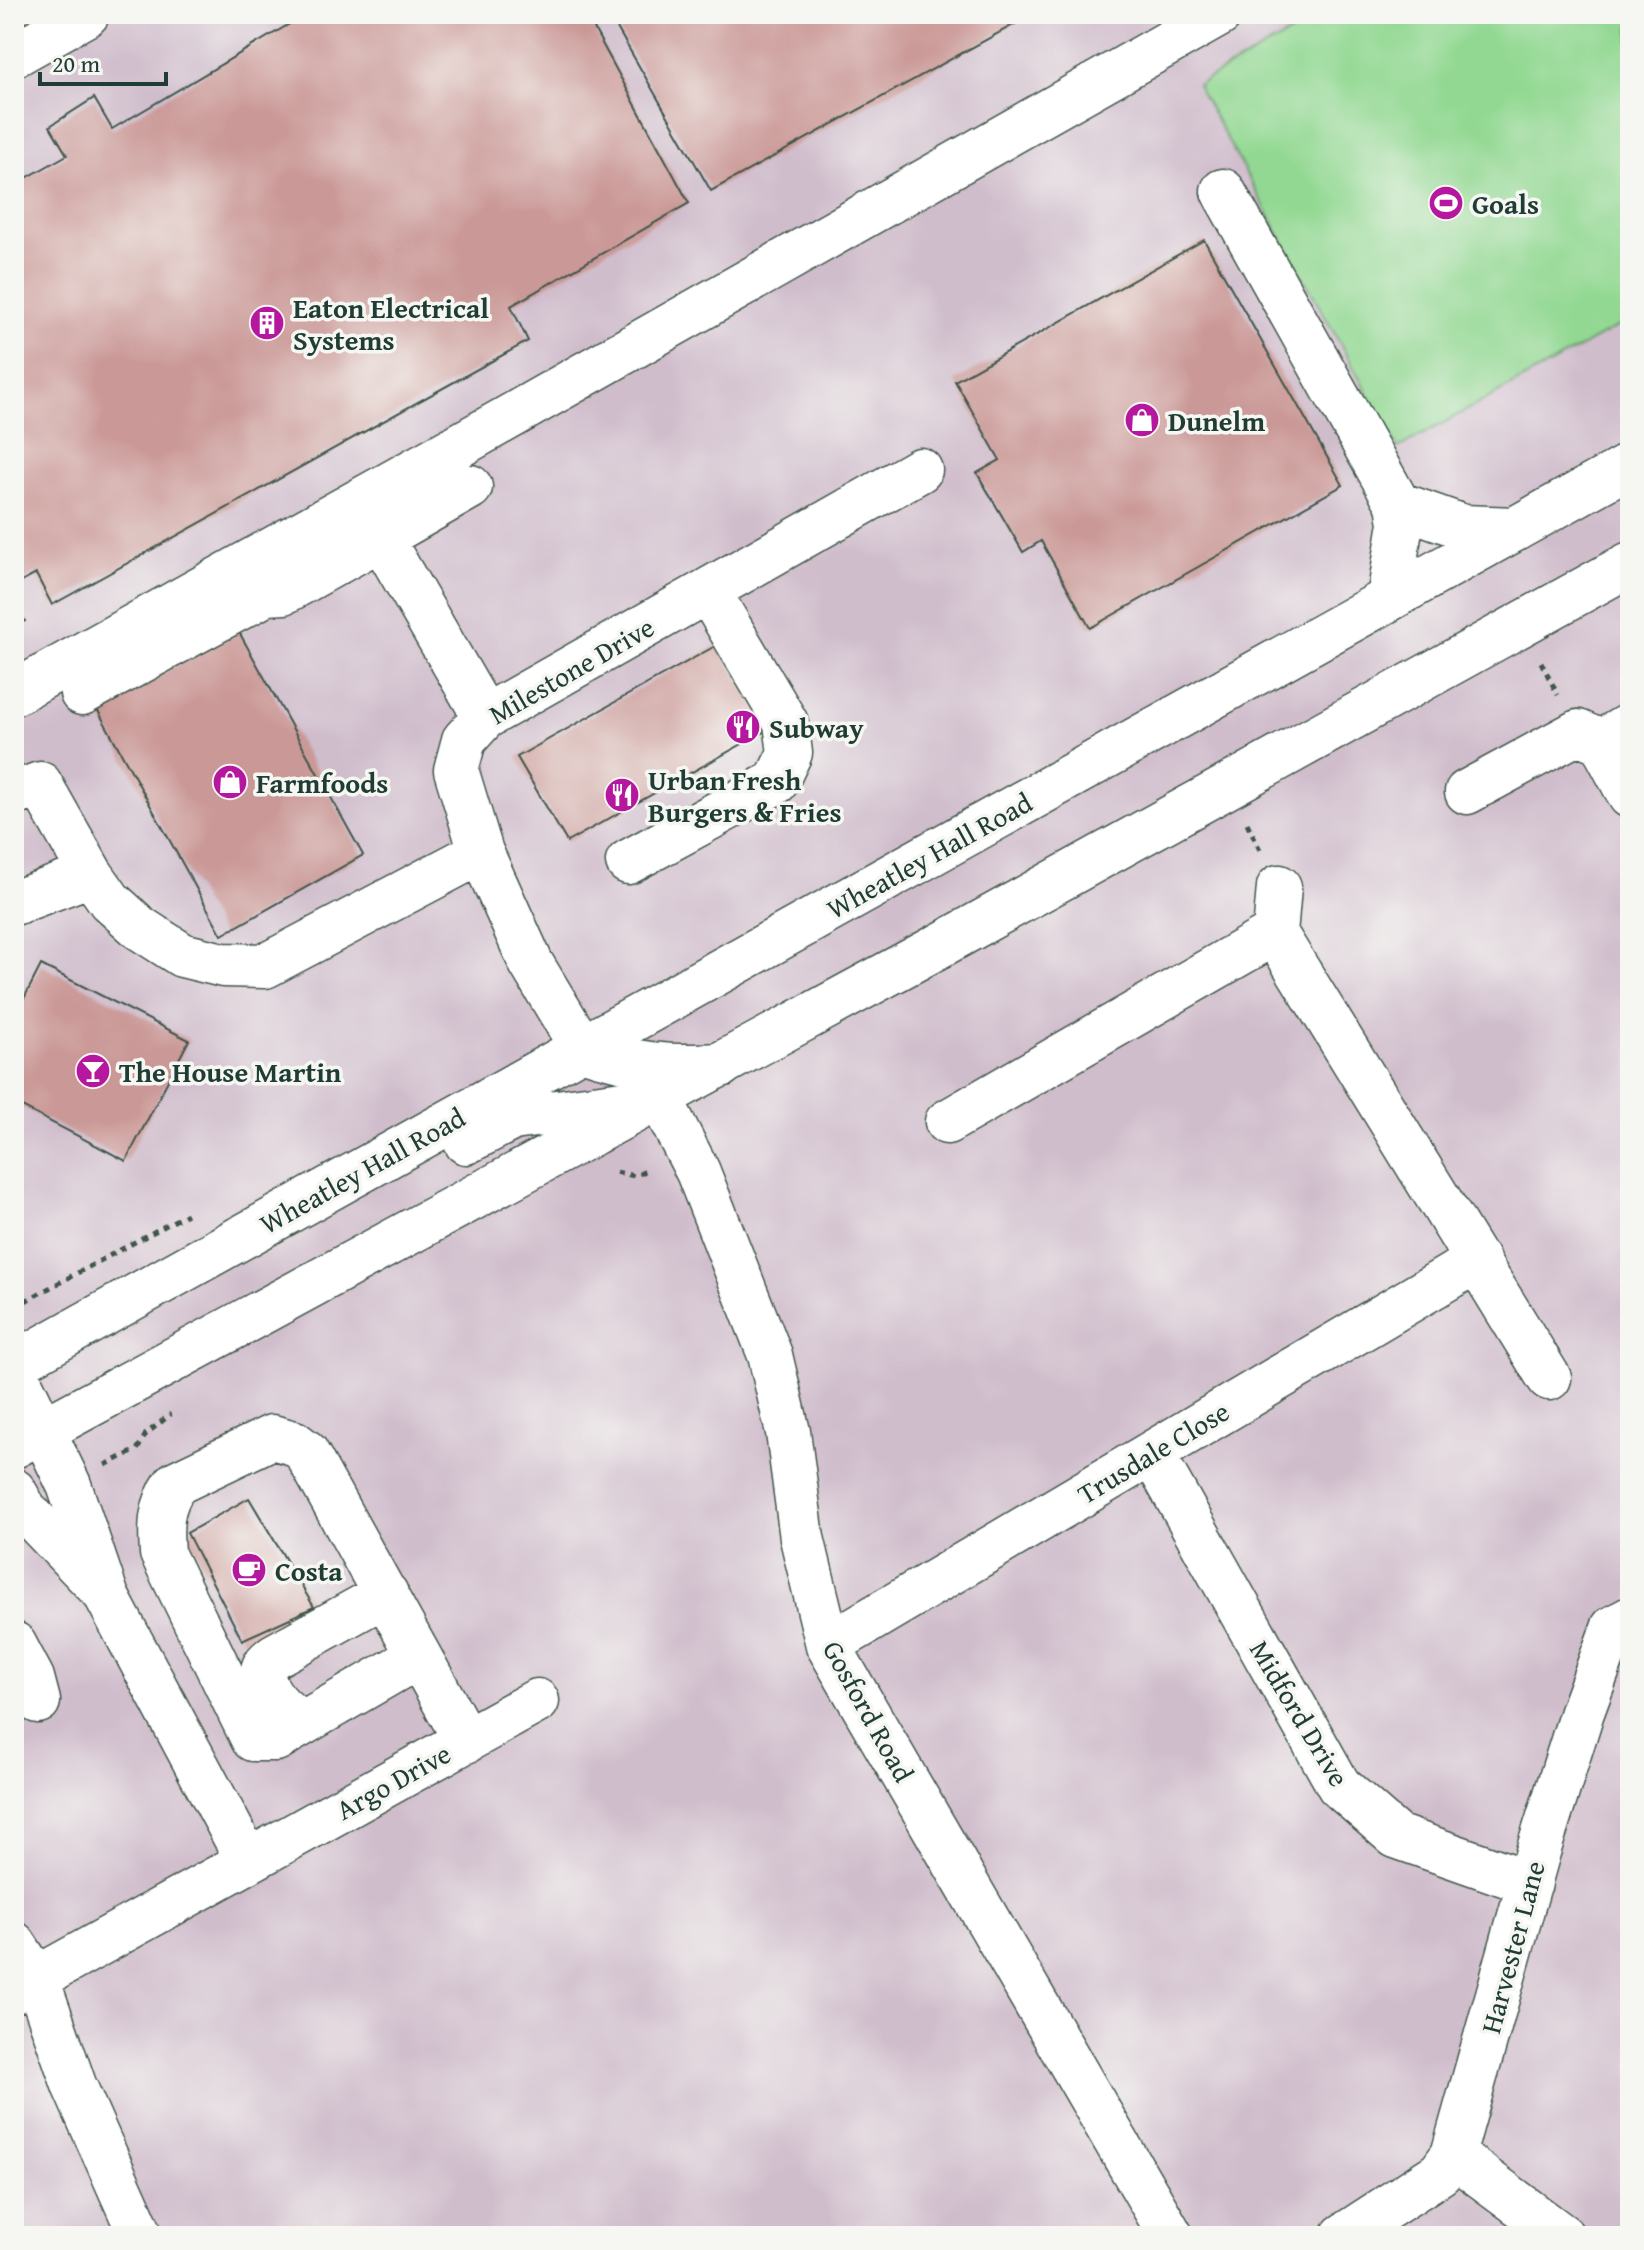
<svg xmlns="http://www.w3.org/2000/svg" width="1644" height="2250" viewBox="0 0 1644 2250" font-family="'Gentium Book Plus',serif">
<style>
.industrial{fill:#d0bdcc}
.grass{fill:#92d892;stroke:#588a63;stroke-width:2}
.building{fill:#ca9997}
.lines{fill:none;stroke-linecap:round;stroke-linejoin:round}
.minor-casing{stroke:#3f5549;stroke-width:47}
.highway-casing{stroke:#3f5549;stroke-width:47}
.path{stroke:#3f5549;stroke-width:5;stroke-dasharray:6 6;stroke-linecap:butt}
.minor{stroke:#fff;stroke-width:44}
.highway{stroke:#fff;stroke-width:44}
.labels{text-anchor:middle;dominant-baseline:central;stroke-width:7;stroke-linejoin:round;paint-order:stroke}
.poi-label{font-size:28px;font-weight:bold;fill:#1f3d34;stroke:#f6f6f2;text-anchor:start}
.street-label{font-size:28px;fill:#1f3d34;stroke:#f6f6f2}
</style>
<rect width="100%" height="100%" fill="#f6f6f2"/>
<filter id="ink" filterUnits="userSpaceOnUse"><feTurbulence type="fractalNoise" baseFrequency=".0125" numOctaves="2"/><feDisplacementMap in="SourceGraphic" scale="16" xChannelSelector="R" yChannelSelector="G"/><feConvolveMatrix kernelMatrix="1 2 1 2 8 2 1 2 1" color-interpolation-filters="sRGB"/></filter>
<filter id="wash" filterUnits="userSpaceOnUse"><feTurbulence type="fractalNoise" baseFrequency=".006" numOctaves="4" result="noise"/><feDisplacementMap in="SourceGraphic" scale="32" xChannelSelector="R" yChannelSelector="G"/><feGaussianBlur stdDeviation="1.8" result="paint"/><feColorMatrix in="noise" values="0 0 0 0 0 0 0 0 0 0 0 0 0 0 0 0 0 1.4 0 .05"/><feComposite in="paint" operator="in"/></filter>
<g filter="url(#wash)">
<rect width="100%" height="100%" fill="#f3dbbf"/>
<path class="industrial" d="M14 14H1630V2236H14Z"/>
<path class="grass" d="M1325 14H1630V320L1398 448 1197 85Z"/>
<g id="blocks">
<path class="building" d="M295 14H586L689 203 511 306 528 341 52 605 36 574 14 586V185L67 155 50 126 94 98 112 129 298 19Z
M609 14H1033L711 191Z
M1204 240 1343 485 1090 628 1041 541 1023 552 977 473 1000 460 955 381Z
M14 602 25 621 14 628Z
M239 632 363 855 222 935 97 709Z
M717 645 769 729 567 842 517 757Z
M41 965 189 1040 126 1161 14 1103V1018Z
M249 1498 314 1607 242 1640 187 1533Z"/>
</g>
</g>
<g filter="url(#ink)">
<use href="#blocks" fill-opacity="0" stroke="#3f5549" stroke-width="2"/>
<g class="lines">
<defs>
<path id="minor" d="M14 55 87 14
M1223 191 1398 504 1401 523 1389 599
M470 487 381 538 485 717
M1398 504 1463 527 1515 529
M14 693 460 445 1220 14
M82 693 267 593 284 592 381 538
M1630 725 1601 742 1630 796
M1467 792 1578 732 1601 742
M14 794 40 784 91 874 110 901 140 928 182 955 223 965 265 966 481 852
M628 862 776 782 790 753 786 723 708 591
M1279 887 1275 933 1549 1378
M14 903 91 874
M721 1065C671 1068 630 1065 582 1048L531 963 481 852 456 770 464 740 485 717 920 470
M660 1098 698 1172 770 1355 788 1432 802 1538 828 1645 1171 2236
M947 1122 1275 933
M14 1370 69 1485 107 1597 248 1861
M1152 1453 1339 1786 1396 1836 1530 1883
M14 1491 25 1510 98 1586
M386 1594 274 1656C271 1659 267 1661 265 1665 254 1684 287 1718 305 1722L419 1656
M14 1644 32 1678 38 1701
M828 1645 1478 1260
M305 1722 276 1739H253L162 1553C160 1526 160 1506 176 1483L272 1437 294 1443 306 1452 466 1741
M14 1944 37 1979 74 2085 141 2236
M14 1991 537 1701
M1453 2155 1562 2236
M1343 2236 1440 2173 1453 2155 1538 1852 1582 1712 1613 1628 1630 1619"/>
<path id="highway" d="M466 1142 513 1118 630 1102
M14 1364 1630 465
M14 1446 930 951 1630 564"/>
</defs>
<use href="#minor" class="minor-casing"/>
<use href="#highway" class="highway-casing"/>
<path class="path" d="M1541 662 1558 695
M1247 823 1260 850
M616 1172 635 1176 648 1170
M14 1307 187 1214
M105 1465 137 1450 146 1434 171 1414"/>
<use href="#minor" class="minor"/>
<use href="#highway" class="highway"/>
</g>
</g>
<defs>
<symbol id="stadium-disc" viewBox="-11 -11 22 22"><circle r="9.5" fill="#b5179e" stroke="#f6f6f2"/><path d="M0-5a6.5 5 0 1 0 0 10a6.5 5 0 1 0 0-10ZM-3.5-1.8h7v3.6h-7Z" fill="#fff"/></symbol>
<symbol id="building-disc" viewBox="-11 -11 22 22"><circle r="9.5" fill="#b5179e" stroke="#f6f6f2"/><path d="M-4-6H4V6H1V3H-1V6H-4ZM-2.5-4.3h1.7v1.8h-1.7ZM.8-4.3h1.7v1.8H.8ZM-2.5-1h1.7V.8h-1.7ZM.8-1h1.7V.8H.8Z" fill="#fff"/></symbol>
<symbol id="shop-disc" viewBox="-11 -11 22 22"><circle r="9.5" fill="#b5179e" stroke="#f6f6f2"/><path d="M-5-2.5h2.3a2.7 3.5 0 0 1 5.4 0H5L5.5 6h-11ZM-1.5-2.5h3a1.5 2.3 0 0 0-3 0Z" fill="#fff"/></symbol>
<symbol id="restaurant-disc" viewBox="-11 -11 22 22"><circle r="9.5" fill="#b5179e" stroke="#f6f6f2"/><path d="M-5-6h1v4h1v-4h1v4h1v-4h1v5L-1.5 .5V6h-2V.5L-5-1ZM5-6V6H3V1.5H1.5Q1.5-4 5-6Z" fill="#fff"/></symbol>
<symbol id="bar-disc" viewBox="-11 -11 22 22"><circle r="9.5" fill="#b5179e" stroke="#f6f6f2"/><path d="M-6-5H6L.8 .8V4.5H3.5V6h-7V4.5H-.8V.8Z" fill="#fff"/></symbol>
<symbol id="cafe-disc" viewBox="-11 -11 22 22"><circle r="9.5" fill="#b5179e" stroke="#f6f6f2"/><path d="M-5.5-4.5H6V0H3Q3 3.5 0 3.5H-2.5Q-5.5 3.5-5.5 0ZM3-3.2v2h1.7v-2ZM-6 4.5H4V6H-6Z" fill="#fff"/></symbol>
</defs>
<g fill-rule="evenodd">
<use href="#stadium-disc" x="1426" y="183" width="40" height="40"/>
<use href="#building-disc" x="247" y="303" width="40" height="40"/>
<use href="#shop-disc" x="1122" y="400" width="40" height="40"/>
<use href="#restaurant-disc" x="723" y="707" width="40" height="40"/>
<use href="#shop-disc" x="210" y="762" width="40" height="40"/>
<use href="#restaurant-disc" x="602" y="775" width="40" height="40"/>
<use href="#bar-disc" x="73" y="1051" width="40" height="40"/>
<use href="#cafe-disc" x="229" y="1550" width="40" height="40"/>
</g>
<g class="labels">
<g class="poi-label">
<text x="1472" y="203">Goals</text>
<text x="293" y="307">Eaton Electrical<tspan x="293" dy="32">Systems</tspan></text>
<text x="1168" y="420">Dunelm</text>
<text x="769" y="727">Subway</text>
<text x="648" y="779">Urban Fresh<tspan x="648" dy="32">Burgers &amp; Fries</tspan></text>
<text x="256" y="782">Farmfoods</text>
<text x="119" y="1071">The House Martin</text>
<text x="275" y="1570">Costa</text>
</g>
<g class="street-label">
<text transform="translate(571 670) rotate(-30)">Milestone Drive</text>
<text transform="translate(929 855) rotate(-29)">Wheatley Hall Road</text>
<text transform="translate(362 1170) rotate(-29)">Wheatley Hall Road</text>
<text transform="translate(1153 1452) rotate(-31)">Trusdale Close</text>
<text transform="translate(869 1711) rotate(61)">Gosford Road</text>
<text transform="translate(1300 1713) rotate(59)">Midford Drive</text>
<text transform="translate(393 1781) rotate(-29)">Argo Drive</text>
<text transform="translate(1512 1947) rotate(-75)">Harvester Lane</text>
</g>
</g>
<rect width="1644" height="2250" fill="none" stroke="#f6f6f2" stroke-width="48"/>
<path d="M40 72v12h126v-12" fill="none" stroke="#1f3d34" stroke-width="4"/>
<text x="52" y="72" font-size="24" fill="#1f3d34" stroke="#f6f6f2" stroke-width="6" paint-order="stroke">20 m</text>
</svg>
